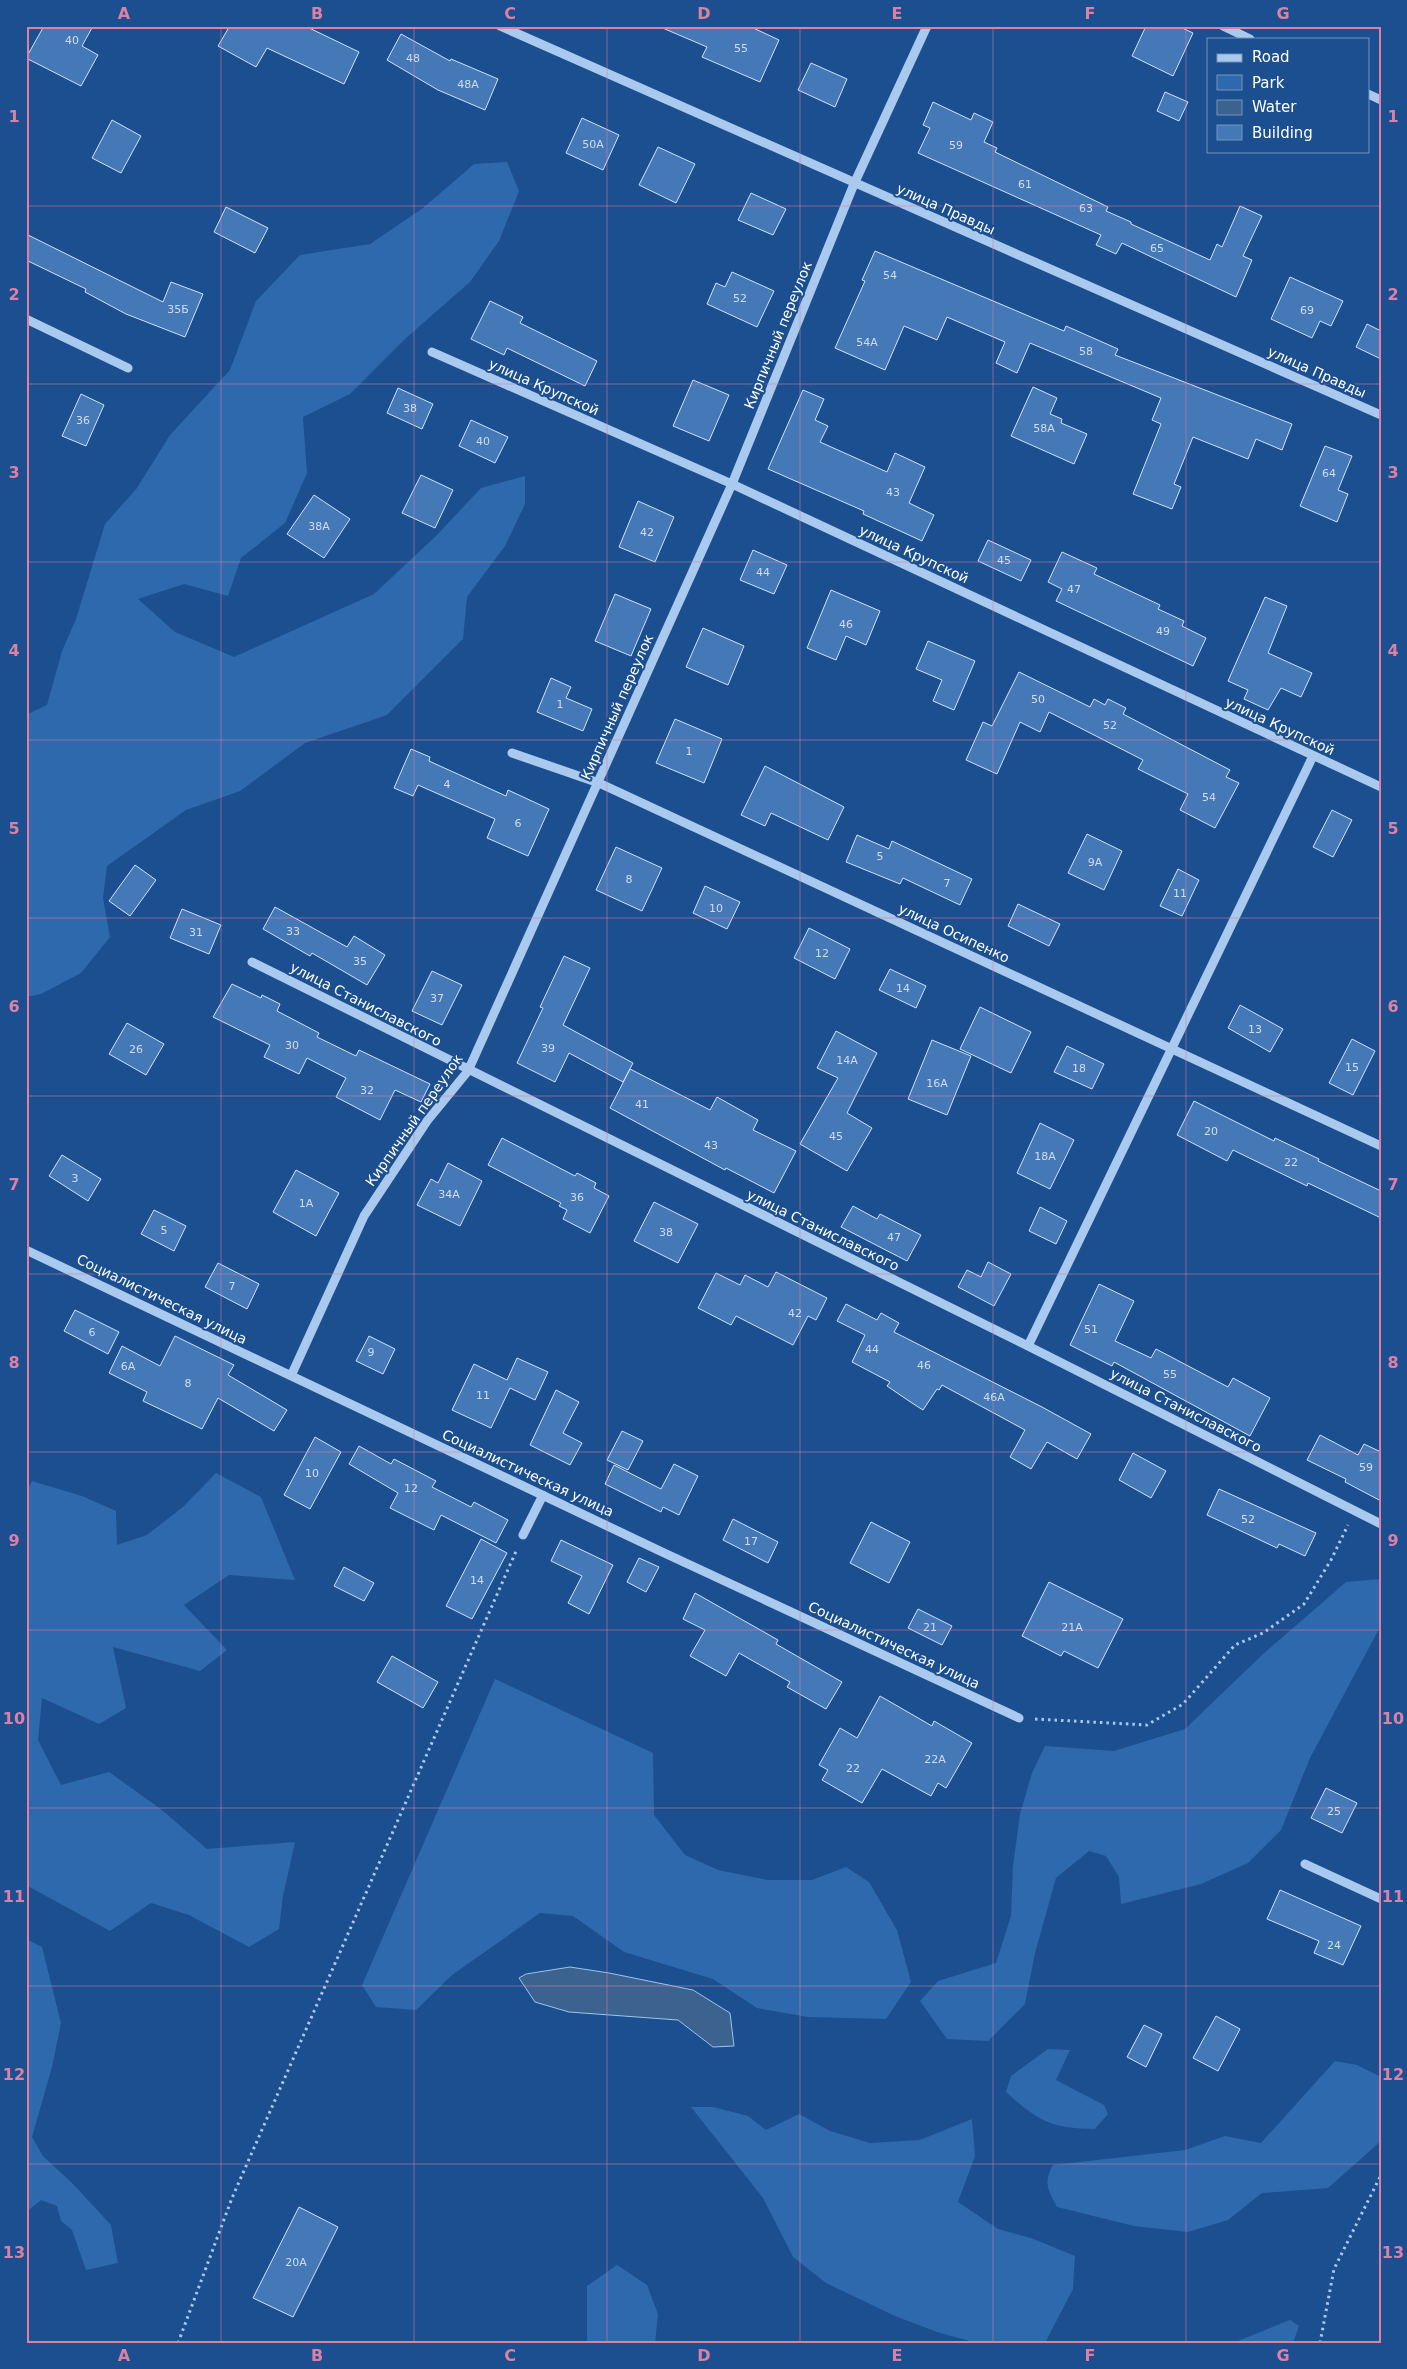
<svg xmlns="http://www.w3.org/2000/svg" width="1407" height="2369" viewBox="0 0 1407 2369" font-family="'DejaVu Sans',sans-serif">
<style>
.green{fill:#2e69ad}
.water{fill:#3c6290;stroke:#9cc4f0}
.building{fill:#4478b7;stroke:#cfe3fa}
.lines{fill:none;stroke-linecap:round;stroke-linejoin:round}
.path{stroke:#a9c9ee;stroke-width:3;stroke-dasharray:2.5 4;stroke-linecap:butt}
.minor{stroke:#a9c9ee;stroke-width:9}
.grid{fill:none;stroke:#dd80a5;stroke-width:1;stroke-opacity:0.55}
.labels{text-anchor:middle;dominant-baseline:central;stroke-width:4;stroke-linejoin:round;paint-order:stroke}
.number-label{font-size:11px;fill:#d0dded}
.street-label{font-size:14px;fill:#fff;stroke:#1b4f8f}
.neatline{fill:none;stroke:#dd80a5;stroke-width:2}
.grid-label{font-size:16px;text-anchor:middle;font-weight:bold;fill:#dd80a5}
</style>
<rect width="100%" height="100%" fill="#1b4f8f"/>
<path class="green" d="M507 162 519 191 499 241 470 282 406 338 350 394 303 417 307 473 285 523 241 558 228 596 184 584 138 599 175 632 234 657 374 594 437 535 481 488 525 476V504L505 546 467 597 463 639 387 715 305 743 240 791 186 810 107 866 103 898 110 937 81 973 41 994 26 997V715L47 705 62 651 76 619 105 524 137 488 170 435 230 370 256 301 300 255 370 244 423 208 474 164Z
M216 1473 261 1497 295 1580 229 1575 184 1605 227 1650 200 1671 113 1647 126 1708 99 1724 42 1698 38 1740 61 1785 109 1772 162 1810 207 1849 295 1842 283 1896 279 1929 249 1947 189 1915 151 1903 110 1931 26 1885V1492L32 1481 82 1496 116 1511 117 1545 147 1535 184 1506Z
M1381 1579 1379 1629 1310 1758 1281 1830 1248 1863 1201 1884 1121 1904 1119 1877 1106 1856 1089 1851 1056 1878 1035 1953 1025 2004 988 2041 947 2039 920 2001 938 1981 996 1963 1011 1916 1013 1866 1020 1814 1032 1773 1045 1746 1114 1751 1185 1729 1262 1655 1346 1582Z
M495 1679 653 1753 654 1815 685 1855 718 1870 768 1880H812L846 1867 869 1882 897 1930 911 1982 886 2019 808 2017 757 2008 713 1979 624 1952 573 1916 540 1913 452 1975 416 2010 376 2007 362 1985Z
M26 1939 42 1947 61 2023 52 2067 32 2137 43 2156 73 2184 111 2225 118 2263 86 2270 72 2230 61 2221 57 2206 41 2200 26 2212Z
M1048 2049 1070 2050 1056 2080 1104 2105 1108 2114 1095 2129C1049 2128 1039 2121 1006 2092L1011 2076Z
M1335 2061 1357 2065 1381 2077V2141L1328 2188 1262 2193 1228 2220 1188 2232 1134 2226 1057 2207C1048 2191 1043 2182 1053 2165L1185 2150 1225 2136 1261 2143Z
M691 2107H713L748 2116 766 2130 799 2114 830 2131 870 2143 920 2140 972 2119 975 2156 958 2202 998 2229 1031 2238 1075 2256 1073 2289 1046 2341 977 2343 937 2332 895 2316 826 2283 793 2257 763 2198Z
M617 2265 647 2285 658 2314 655 2343H587V2286Z
M1290 2320 1299 2326 1293 2343H1233Z"/>
<path class="water" d="M570 1967 609 1973 693 1990 730 2013 734 2046 713 2047 678 2020 569 2012 535 2002 519 1978 526 1974Z"/>
<path class="building" d="M44 26H93L82 46 98 55 81 86 26 58Z
M223 26H305L359 52 344 84 267 48 256 67 218 46 228 29Z
M658 26H749L779 40 760 82 702 57 707 47Z
M1146 26H1178L1193 33 1173 76 1132 56Z
M401 34 450 61 451 59 498 79 485 110 438 90 387 60Z
M811 63 847 79 835 107 798 90Z
M1165 92 1188 102 1179 121 1157 111Z
M933 102 971 120 974 113 993 122 984 142 997 148 995 152 1108 207 1106 211 1131 222V224L1210 260 1217 244 1222 247 1240 206 1262 216 1243 256 1252 260 1236 297 1122 243 1116 254 1096 245 1101 235 918 153 930 128 923 125Z
M582 118 619 135 603 170 566 153Z
M112 120 141 136 121 173 92 158Z
M658 147 695 164 676 203 639 185Z
M751 193 786 209 773 235 738 220Z
M226 207 268 228 255 253 214 232Z
M26 234 163 302 171 282 203 294 185 337 126 314 85 292 86 289 26 260Z
M875 251 1064 331 1066 326 1118 349 1115 355 1292 424 1282 450 1256 439 1248 459 1193 437 1174 484 1181 487 1172 509 1133 494 1161 424 1152 420 1161 398 1030 343 1017 373 996 363 1005 342 947 317 937 340 904 326 885 370 835 348 865 281 862 280Z
M732 272 774 291 757 327 707 304 716 283 725 287Z
M1290 277 1343 301 1331 326 1320 321 1312 338 1271 319Z
M490 301 523 317 520 323 597 361 585 386 507 348 504 355 471 339Z
M1367 324 1381 331V359L1356 347Z
M693 380 729 395 709 441 673 426Z
M1033 387 1057 398 1050 414 1062 419 1061 423 1087 434 1074 464 1011 436Z
M398 388 433 404 422 429 387 413Z
M803 390 824 399 815 420 828 426 820 442 887 472 895 453 925 467 909 503 934 515 922 541 863 514 864 511 768 469Z
M81 394 104 405 86 446 62 436Z
M471 420 508 437 495 463 459 446Z
M1325 446 1352 456 1338 490 1348 494 1337 522 1300 506Z
M421 475 453 490 435 528 402 513Z
M314 495 350 519 324 558 287 534Z
M638 501 674 517 655 562 619 547Z
M988 540 1031 560 1021 581 978 561Z
M753 550 787 565 774 594 740 580Z
M1062 552 1097 568 1094 574 1160 605 1158 609 1184 621 1182 626 1206 638 1193 666 1056 601 1062 589 1048 582Z
M831 590 880 611 866 645 846 636 836 660 807 648Z
M615 594 651 609 631 656 595 641Z
M1265 597 1287 606 1268 653 1312 673 1301 697 1281 688 1268 710 1244 699 1248 690 1228 681Z
M703 628 744 646 728 685 686 667Z
M928 641 975 661 954 710 933 701 942 680 916 669Z
M1019 672 1090 707 1094 699 1105 705 1108 699 1126 708 1123 714 1230 770 1226 777 1239 783 1215 828 1180 810 1188 794 1138 769 1143 760 1049 712 1040 732 1020 722 997 774 966 760 983 722 992 726Z
M551 678 571 687 566 698 592 709 583 731 537 712Z
M675 719 722 739 704 783 656 763Z
M411 749 430 757 429 761 506 796 508 790 549 809 528 856 487 838 495 819 418 785 413 796 394 788Z
M765 766 844 807 828 840 771 813 765 826 741 815Z
M1332 810 1352 820 1333 857 1313 847Z
M1087 834 1122 851 1104 890 1068 873Z
M857 835 889 849 892 841 972 879 960 905 903 878 900 884 846 862Z
M616 847 662 868 642 911 596 890Z
M135 865 156 880 130 916 109 901Z
M1178 869 1199 880 1182 916 1160 906Z
M705 886 740 902 727 929 693 913Z
M1018 904 1060 924 1049 946 1008 926Z
M275 907 347 947 354 936 385 955 367 985 312 953 310 956 263 929Z
M182 909 221 925 209 954 170 938Z
M809 928 850 949 835 979 794 958Z
M564 956 590 968 563 1025 633 1063 623 1082 569 1053 555 1082 517 1063 543 1008 540 1007Z
M890 969 926 986 916 1008 879 990Z
M432 971 462 985 442 1025 412 1011Z
M232 984 261 998 262 995 280 1004 277 1011 319 1033 317 1037 356 1056 359 1050 430 1084 421 1102 395 1090 380 1120 336 1097 346 1078 307 1058 299 1074 264 1057 270 1045 213 1017Z
M1240 1005 1283 1029 1270 1052 1228 1028Z
M980 1007 1031 1032 1011 1073 960 1049Z
M127 1023 164 1044 146 1075 109 1054Z
M836 1031 877 1053 847 1113 872 1128 847 1171 800 1144 838 1078 817 1068Z
M1352 1039 1375 1051 1353 1095 1329 1083Z
M932 1040 971 1056 947 1115 908 1099Z
M1067 1046 1104 1064 1092 1089 1054 1072Z
M630 1069 710 1110 717 1097 758 1120 753 1130 796 1151 774 1193 726 1168 725 1170 610 1108Z
M1194 1101 1274 1141 1275 1138 1319 1159 1318 1161 1381 1191V1218L1308 1183 1307 1186 1233 1150 1227 1161 1177 1135Z
M1040 1123 1074 1140 1050 1189 1017 1173Z
M502 1138 575 1176 577 1173 596 1183 594 1188 609 1196 590 1233 563 1219 567 1210 559 1206 561 1203 488 1165Z
M62 1155 101 1179 88 1201 49 1176Z
M448 1163 482 1181 460 1226 417 1205 431 1179 438 1183Z
M296 1170 339 1193 316 1236 273 1212Z
M654 1202 698 1224 678 1263 634 1241Z
M853 1206 877 1219 880 1214 921 1235 907 1261 841 1227Z
M1040 1207 1067 1221 1056 1244 1029 1231Z
M154 1210 186 1226 174 1251 141 1234Z
M988 1262 1011 1274 994 1306 958 1287 967 1270 981 1277Z
M218 1263 259 1284 247 1309 205 1287Z
M776 1272 827 1298 816 1320 808 1316 793 1345 736 1316 731 1325 698 1308 716 1273 740 1285 745 1275 768 1287Z
M1099 1284 1134 1301 1115 1341 1151 1358 1156 1349 1228 1387 1233 1378 1270 1398 1250 1436 1114 1362 1112 1366 1070 1345Z
M846 1304 877 1320 881 1313 899 1323 894 1332 1042 1407 1091 1434 1077 1459 1047 1442 1031 1469 1010 1457 1025 1430 942 1385 939 1390 937 1389 923 1410 912 1403 887 1386 890 1382 852 1362 865 1335 837 1321Z
M75 1310 119 1332 108 1354 64 1331Z
M175 1336 234 1365 228 1375 287 1410 274 1431 218 1398 202 1429 143 1401 147 1392 109 1373 122 1346 160 1366Z
M369 1336 395 1349 383 1374 356 1361Z
M517 1358 548 1372 535 1400 510 1388 491 1428 452 1410 474 1364 507 1380Z
M556 1390 579 1402 563 1433 582 1443 570 1465 530 1445Z
M622 1431 643 1441 628 1470 607 1460Z
M1320 1435 1358 1455 1364 1444 1381 1452V1501L1345 1482 1346 1479 1307 1460Z
M315 1437 341 1452 310 1509 284 1495Z
M359 1446 391 1464 394 1459 436 1481 432 1487 471 1507 474 1502 508 1520 496 1543 441 1515 434 1530 390 1508 398 1493 349 1464Z
M1133 1453 1166 1471 1151 1498 1119 1480Z
M674 1464 698 1476 679 1515 663 1507 661 1512 605 1484 614 1465 661 1489Z
M1219 1489 1316 1533 1305 1556 1279 1544 1277 1548 1207 1515Z
M733 1519 778 1542 768 1563 723 1540Z
M871 1522 910 1542 889 1583 850 1563Z
M481 1539 507 1553 472 1619 446 1606Z
M561 1540 613 1565 589 1614 568 1603 582 1576 551 1561Z
M639 1558 659 1567 646 1592 627 1582Z
M344 1567 374 1583 364 1601 334 1586Z
M1049 1582 1123 1619 1098 1668 1064 1651 1061 1656 1022 1636Z
M695 1593 778 1640 776 1644 842 1682 826 1709 787 1687 790 1682 739 1653 726 1676 690 1656 705 1630 683 1619Z
M918 1609 952 1626 942 1645 908 1628Z
M392 1656 438 1682 423 1708 377 1682Z
M880 1696 932 1726 934 1721 972 1743 946 1788 938 1783 931 1796 882 1769 862 1803 822 1780 828 1770 819 1765 840 1728 857 1738Z
M1326 1788 1357 1803 1342 1833 1311 1818Z
M1280 1890 1361 1926 1343 1965 1314 1953 1319 1941 1267 1919Z
M1216 2016 1240 2029 1218 2071 1193 2058Z
M1144 2025 1162 2034 1146 2067 1127 2057Z
M299 2207 338 2227 293 2317 253 2298Z"/>
<g class="lines">
<path class="path" d="M1035 1719 1147 1725 1183 1704 1235 1645 1263 1633 1304 1604 1331 1560 1348 1525
M178 2343 232 2198 517 1549
M1320 2343 1334 2269 1381 2175"/>
<path class="minor" d="M500 26 1381 415
M1223 26 1250 39
M1368 94 1381 100
M26 319 128 368
M432 352 732 484 1381 787
M512 753 599 783 1381 1146
M252 962 1028 1346 1381 1524
M26 1250 660 1551 1019 1718
M1028 1346 1313 756
M291 1376 364 1216 427 1121 468 1071 732 484 854 184 927 26
M523 1535 543 1495
M1305 1864 1381 1899"/>
</g>
<path class="grid" d="M221 26V2343M414 26V2343M607 26V2343M800 26V2343M993 26V2343M1186 26V2343M26 206H1381M26 384H1381M26 562H1381M26 740H1381M26 918H1381M26 1096H1381M26 1274H1381M26 1452H1381M26 1630H1381M26 1808H1381M26 1986H1381M26 2164H1381"/>
<g class="labels">
<g class="number-label">
<text x="72" y="40">40</text>
<text x="741" y="48">55</text>
<text x="413" y="58">48</text>
<text x="468" y="84">48А</text>
<text x="593" y="144">50А</text>
<text x="956" y="145">59</text>
<text x="1025" y="184">61</text>
<text x="1086" y="208">63</text>
<text x="1157" y="248">65</text>
<text x="890" y="275">54</text>
<text x="740" y="298">52</text>
<text x="178" y="309">35Б</text>
<text x="1307" y="310">69</text>
<text x="867" y="342">54А</text>
<text x="1086" y="351">58</text>
<text x="410" y="408">38</text>
<text x="83" y="420">36</text>
<text x="1044" y="428">58А</text>
<text x="483" y="441">40</text>
<text x="1329" y="473">64</text>
<text x="893" y="492">43</text>
<text x="319" y="526">38А</text>
<text x="647" y="532">42</text>
<text x="1004" y="560">45</text>
<text x="763" y="572">44</text>
<text x="1074" y="589">47</text>
<text x="846" y="624">46</text>
<text x="1163" y="631">49</text>
<text x="1038" y="699">50</text>
<text x="560" y="704">1</text>
<text x="1110" y="725">52</text>
<text x="689" y="751">1</text>
<text x="447" y="784">4</text>
<text x="1209" y="797">54</text>
<text x="518" y="823">6</text>
<text x="880" y="856">5</text>
<text x="1095" y="862">9А</text>
<text x="629" y="879">8</text>
<text x="947" y="883">7</text>
<text x="1180" y="893">11</text>
<text x="716" y="908">10</text>
<text x="293" y="931">33</text>
<text x="196" y="932">31</text>
<text x="822" y="953">12</text>
<text x="360" y="961">35</text>
<text x="903" y="988">14</text>
<text x="437" y="998">37</text>
<text x="1255" y="1029">13</text>
<text x="292" y="1045">30</text>
<text x="548" y="1048">39</text>
<text x="136" y="1049">26</text>
<text x="847" y="1060">14А</text>
<text x="1352" y="1067">15</text>
<text x="1079" y="1068">18</text>
<text x="937" y="1083">16А</text>
<text x="367" y="1090">32</text>
<text x="642" y="1104">41</text>
<text x="1211" y="1131">20</text>
<text x="836" y="1136">45</text>
<text x="711" y="1145">43</text>
<text x="1045" y="1156">18А</text>
<text x="1291" y="1162">22</text>
<text x="75" y="1178">3</text>
<text x="449" y="1194">34А</text>
<text x="577" y="1197">36</text>
<text x="306" y="1203">1А</text>
<text x="164" y="1230">5</text>
<text x="666" y="1232">38</text>
<text x="894" y="1237">47</text>
<text x="232" y="1286">7</text>
<text x="795" y="1313">42</text>
<text x="1091" y="1329">51</text>
<text x="92" y="1332">6</text>
<text x="872" y="1349">44</text>
<text x="371" y="1352">9</text>
<text x="924" y="1365">46</text>
<text x="128" y="1366">6А</text>
<text x="1170" y="1374">55</text>
<text x="188" y="1383">8</text>
<text x="483" y="1395">11</text>
<text x="994" y="1397">46А</text>
<text x="1366" y="1467">59</text>
<text x="312" y="1473">10</text>
<text x="411" y="1488">12</text>
<text x="1248" y="1519">52</text>
<text x="751" y="1541">17</text>
<text x="477" y="1580">14</text>
<text x="930" y="1627">21</text>
<text x="1072" y="1627">21А</text>
<text x="935" y="1759">22А</text>
<text x="853" y="1768">22</text>
<text x="1334" y="1811">25</text>
<text x="1334" y="1945">24</text>
<text x="296" y="2262">20А</text>
</g>
<g class="street-label">
<text transform="translate(946 209) rotate(24)">улица Правды</text>
<text transform="translate(778 335) rotate(-68)">Кирпичный переулок</text>
<text transform="translate(1317 372) rotate(24)">улица Правды</text>
<text transform="translate(544 387) rotate(24)">улица Крупской</text>
<text transform="translate(914 554) rotate(25)">улица Крупской</text>
<text transform="translate(617 707) rotate(-66)">Кирпичный переулок</text>
<text transform="translate(1280 726) rotate(25)">улица Крупской</text>
<text transform="translate(954 933) rotate(25)">улица Осипенко</text>
<text transform="translate(366 1004) rotate(27)">улица Станиславского</text>
<text transform="translate(414 1120) rotate(-55)">Кирпичный переулок</text>
<text transform="translate(823 1230) rotate(26)">улица Станиславского</text>
<text transform="translate(162 1299) rotate(26)">Социалистическая улица</text>
<text transform="translate(1186 1410) rotate(27)">улица Станиславского</text>
<text transform="translate(528 1473) rotate(25)">Социалистическая улица</text>
<text transform="translate(894 1645) rotate(25)">Социалистическая улица</text>
</g>
</g>
<rect width="1407" height="2369" fill="none" stroke="#1b4f8f" stroke-width="55"/>
<rect x="1207" y="38" width="162" height="115" fill="#1b4f8f" stroke="#7695bc"/>
<rect x="1217" y="54" width="25" height="8" fill="#a9c9ee" stroke="#7695bc"/>
<text x="1252" y="62" font-size="15" fill="#ffffff">Road</text>
<rect x="1217" y="75" width="25" height="15" fill="#2e69ad" stroke="#7695bc"/>
<text x="1252" y="88" font-size="15" fill="#ffffff">Park</text>
<rect x="1217" y="100" width="25" height="15" fill="#3c6290" stroke="#7695bc"/>
<text x="1252" y="112" font-size="15" fill="#ffffff">Water</text>
<rect x="1217" y="125" width="25" height="15" fill="#4478b7" stroke="#7695bc"/>
<text x="1252" y="138" font-size="15" fill="#ffffff">Building</text>
<rect x="28" y="28" width="1352" height="2314" class="neatline"/>
<g class="grid-label">
<text x="124" y="19">A</text>
<text x="317" y="19">B</text>
<text x="510" y="19">C</text>
<text x="704" y="19">D</text>
<text x="897" y="19">E</text>
<text x="1090" y="19">F</text>
<text x="1283" y="19">G</text>
<text x="14" y="122">1</text>
<text x="1393" y="122">1</text>
<text x="14" y="300">2</text>
<text x="1393" y="300">2</text>
<text x="14" y="478">3</text>
<text x="1393" y="478">3</text>
<text x="14" y="656">4</text>
<text x="1393" y="656">4</text>
<text x="14" y="834">5</text>
<text x="1393" y="834">5</text>
<text x="14" y="1012">6</text>
<text x="1393" y="1012">6</text>
<text x="14" y="1190">7</text>
<text x="1393" y="1190">7</text>
<text x="14" y="1368">8</text>
<text x="1393" y="1368">8</text>
<text x="14" y="1546">9</text>
<text x="1393" y="1546">9</text>
<text x="14" y="1724">10</text>
<text x="1393" y="1724">10</text>
<text x="14" y="1902">11</text>
<text x="1393" y="1902">11</text>
<text x="14" y="2080">12</text>
<text x="1393" y="2080">12</text>
<text x="14" y="2258">13</text>
<text x="1393" y="2258">13</text>
<text x="124" y="2361">A</text>
<text x="317" y="2361">B</text>
<text x="510" y="2361">C</text>
<text x="704" y="2361">D</text>
<text x="897" y="2361">E</text>
<text x="1090" y="2361">F</text>
<text x="1283" y="2361">G</text>
</g>
</svg>
